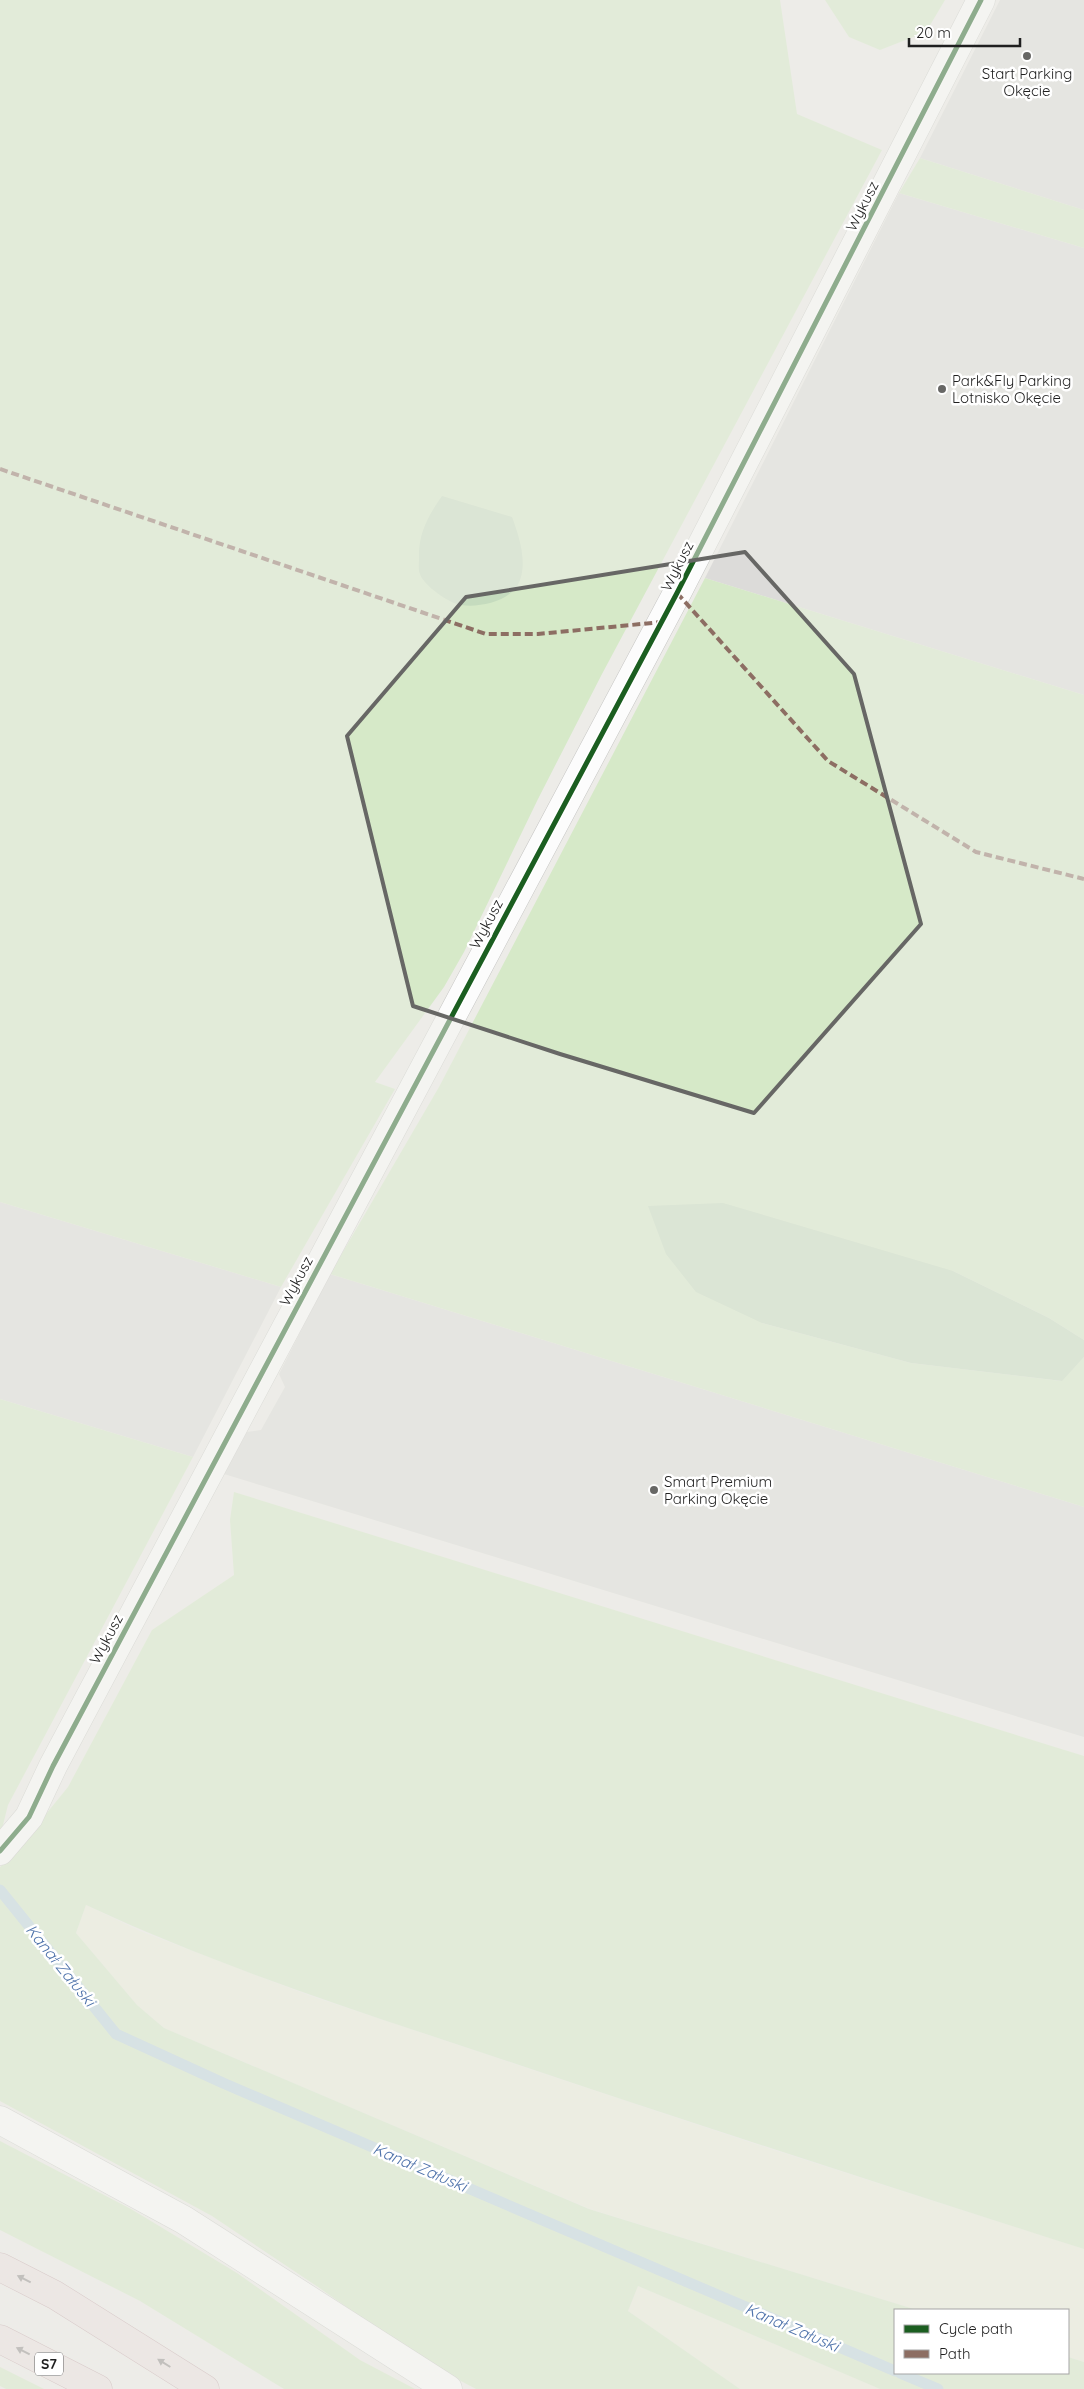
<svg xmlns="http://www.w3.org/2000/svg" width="1084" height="2389" viewBox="0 0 1084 2389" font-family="Quicksand,sans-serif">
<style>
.residential{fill:#dcdbd9}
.farmland{fill:#eaeddc}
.grass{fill:#d6e9c8}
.forest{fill:#c5dbbe}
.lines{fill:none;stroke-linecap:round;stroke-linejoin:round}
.stream{stroke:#bdd4df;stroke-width:11}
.minor-casing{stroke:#c6c6c4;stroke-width:29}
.highway-casing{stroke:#c1a1a7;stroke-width:29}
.minor{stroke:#fcfcfc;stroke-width:28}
.highway{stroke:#eae0e0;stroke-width:28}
.quiet{stroke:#8d6e63;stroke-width:4;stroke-dasharray:8 4;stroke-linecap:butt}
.cycleway-casing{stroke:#fff;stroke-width:8}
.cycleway{stroke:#1b5e20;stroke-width:5}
.oneway{fill:#8f8989}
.marked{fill:none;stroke:#676765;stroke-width:4;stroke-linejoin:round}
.poi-dot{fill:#676765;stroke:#fff;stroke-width:2}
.labels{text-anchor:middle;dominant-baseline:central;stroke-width:5;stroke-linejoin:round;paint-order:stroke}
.shield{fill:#fff;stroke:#626262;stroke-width:1}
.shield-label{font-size:14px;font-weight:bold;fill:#1f1f1f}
.poi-label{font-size:15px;fill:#1f1f1f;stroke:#fff;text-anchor:start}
.street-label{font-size:15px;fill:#1f1f1f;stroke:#fff}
.water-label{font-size:16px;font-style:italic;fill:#4f73ab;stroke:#fff}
</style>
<rect width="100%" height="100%" fill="#edece8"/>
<path class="residential" d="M1000 0H1084V210L920 158Z
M899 193 1084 248V695L705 578Z
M0 1202 281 1287 193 1457 0 1399Z
M330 1274 1084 1507V1737L224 1474 247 1432 261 1430 285 1387 279 1374Z"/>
<path class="farmland" d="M86 1905 140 1931 308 1995 749 2142 1084 2249V2362L1068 2357V2310H917L590 2209 164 2028 137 2005 76 1933Z
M638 2286 880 2389H740L628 2311Z"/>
<path class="grass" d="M0 0H780L797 114 882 150 602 674 538 799 464 952 444 987 375 1082 395 1089 281 1287 0 1202Z
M825 0H945L926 32 880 50 849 37Z
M920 158 1084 210V248L899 193Z
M705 578 1084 695V1340L1049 1318 953 1271 762 1323 911 1363 1061 1381 1084 1357V1507L330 1274 439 1087Z
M0 1399 193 1457 8 1805 0 1837Z
M234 1492 1084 1756V2249C890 2187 697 2125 504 2060 363 2013 221 1968 86 1905L76 1933 137 2005 164 2028 589 2209 917 2310H895V2373H1068V2357L1084 2362V2389H880L638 2286 628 2311 740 2389H476L425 2362 318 2287 212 2216 0 2101V1867L11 1857 68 1787 152 1630 234 1575 230 1520Z
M0 2141 131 2209 237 2273 360 2360 415 2389H284L140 2301 0 2230Z
M0 2367 44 2389H6L0 2386Z"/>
<path class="forest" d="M442 496 512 517C519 536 527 560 520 580 513 601 480 608 461 605 450 604 423 585 420 574 418 570 419 563 419 559 418 534 428 516 442 496Z
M723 1203 953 1271 1049 1318 1084 1340V1357L1062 1381 911 1363 762 1323 696 1292 666 1254 648 1206Z"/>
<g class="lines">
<path class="stream" d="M0 1890 116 2034 223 2083 895 2371
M900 2373 938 2389"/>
<defs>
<path id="minor" d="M0 1851 29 1817 53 1766 677 593 981 0
M0 2120 184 2220 448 2389"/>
<path id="highway" d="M0 2267 55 2295 205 2389
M0 2339 98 2389"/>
</defs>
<use href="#minor" class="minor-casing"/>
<use href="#highway" class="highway-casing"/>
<use href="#minor" class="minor"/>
<use href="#highway" class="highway"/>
<path class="quiet" d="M0 469 486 634H538L662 622
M677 593 828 761 976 852 1084 879"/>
<defs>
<path id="cycleway" d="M0 1851 29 1817 53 1766 677 593 981 0"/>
</defs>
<use href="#cycleway" class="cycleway-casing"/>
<use href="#cycleway" class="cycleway"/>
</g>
<defs><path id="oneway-solid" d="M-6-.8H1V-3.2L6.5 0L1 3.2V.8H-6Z" transform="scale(1.25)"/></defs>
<g class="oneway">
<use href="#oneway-solid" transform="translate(24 2279) rotate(-153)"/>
<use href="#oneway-solid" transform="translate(23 2351) rotate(-153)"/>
<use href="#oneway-solid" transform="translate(164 2363) rotate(-148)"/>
</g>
<path d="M0 0H1084V2389H0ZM745 552 854 674 921 924 754 1113 560 1054 413 1006 347 736 466 597Z" fill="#edece8" fill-opacity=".55" fill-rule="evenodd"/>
<path class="marked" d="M745 552 854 674 921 924 754 1113 560 1054 413 1006 347 736 466 597Z"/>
<g class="poi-dot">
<circle cx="1027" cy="56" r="5"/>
<circle cx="942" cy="389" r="5"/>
<circle cx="654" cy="1490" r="5"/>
</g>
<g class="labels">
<rect class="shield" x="35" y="2352.5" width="28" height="23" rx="4"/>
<g class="shield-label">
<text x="49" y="2364">S7</text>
</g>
<g class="poi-label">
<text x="1027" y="73" text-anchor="middle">Start Parking<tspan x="1027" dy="17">Okęcie</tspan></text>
<text x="952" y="380">Park&amp;Fly Parking<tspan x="952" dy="17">Lotnisko Okęcie</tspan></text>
<text x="664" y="1481">Smart Premium<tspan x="664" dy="17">Parking Okęcie</tspan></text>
</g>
<g class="street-label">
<text transform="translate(862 206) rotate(-63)">Wykusz</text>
<text transform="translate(677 566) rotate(-63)">Wykusz</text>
<text transform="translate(486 924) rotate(-62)">Wykusz</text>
<text transform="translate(296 1281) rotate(-62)">Wykusz</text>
<text transform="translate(106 1639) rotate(-62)">Wykusz</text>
</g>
<g class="water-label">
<text transform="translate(61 1965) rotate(51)">Kanał Załuski</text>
<text transform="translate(420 2167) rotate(23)">Kanał Załuski</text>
<text transform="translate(792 2327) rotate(23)">Kanał Załuski</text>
</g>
</g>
<rect x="894" y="2309" width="175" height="65" fill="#ffffff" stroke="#a5a5a5"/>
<rect x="904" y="2325" width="25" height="8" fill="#1b5e20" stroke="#a5a5a5"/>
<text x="939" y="2334" font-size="15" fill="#1f1f1f">Cycle path</text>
<rect x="904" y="2350" width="25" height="8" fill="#8d6e63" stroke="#a5a5a5"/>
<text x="939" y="2359" font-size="15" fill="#1f1f1f">Path</text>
<path d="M909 38v8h111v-8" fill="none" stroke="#1f1f1f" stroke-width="2.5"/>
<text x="916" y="38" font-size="15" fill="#1f1f1f" stroke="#ffffff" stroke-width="4" paint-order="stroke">20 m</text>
</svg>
